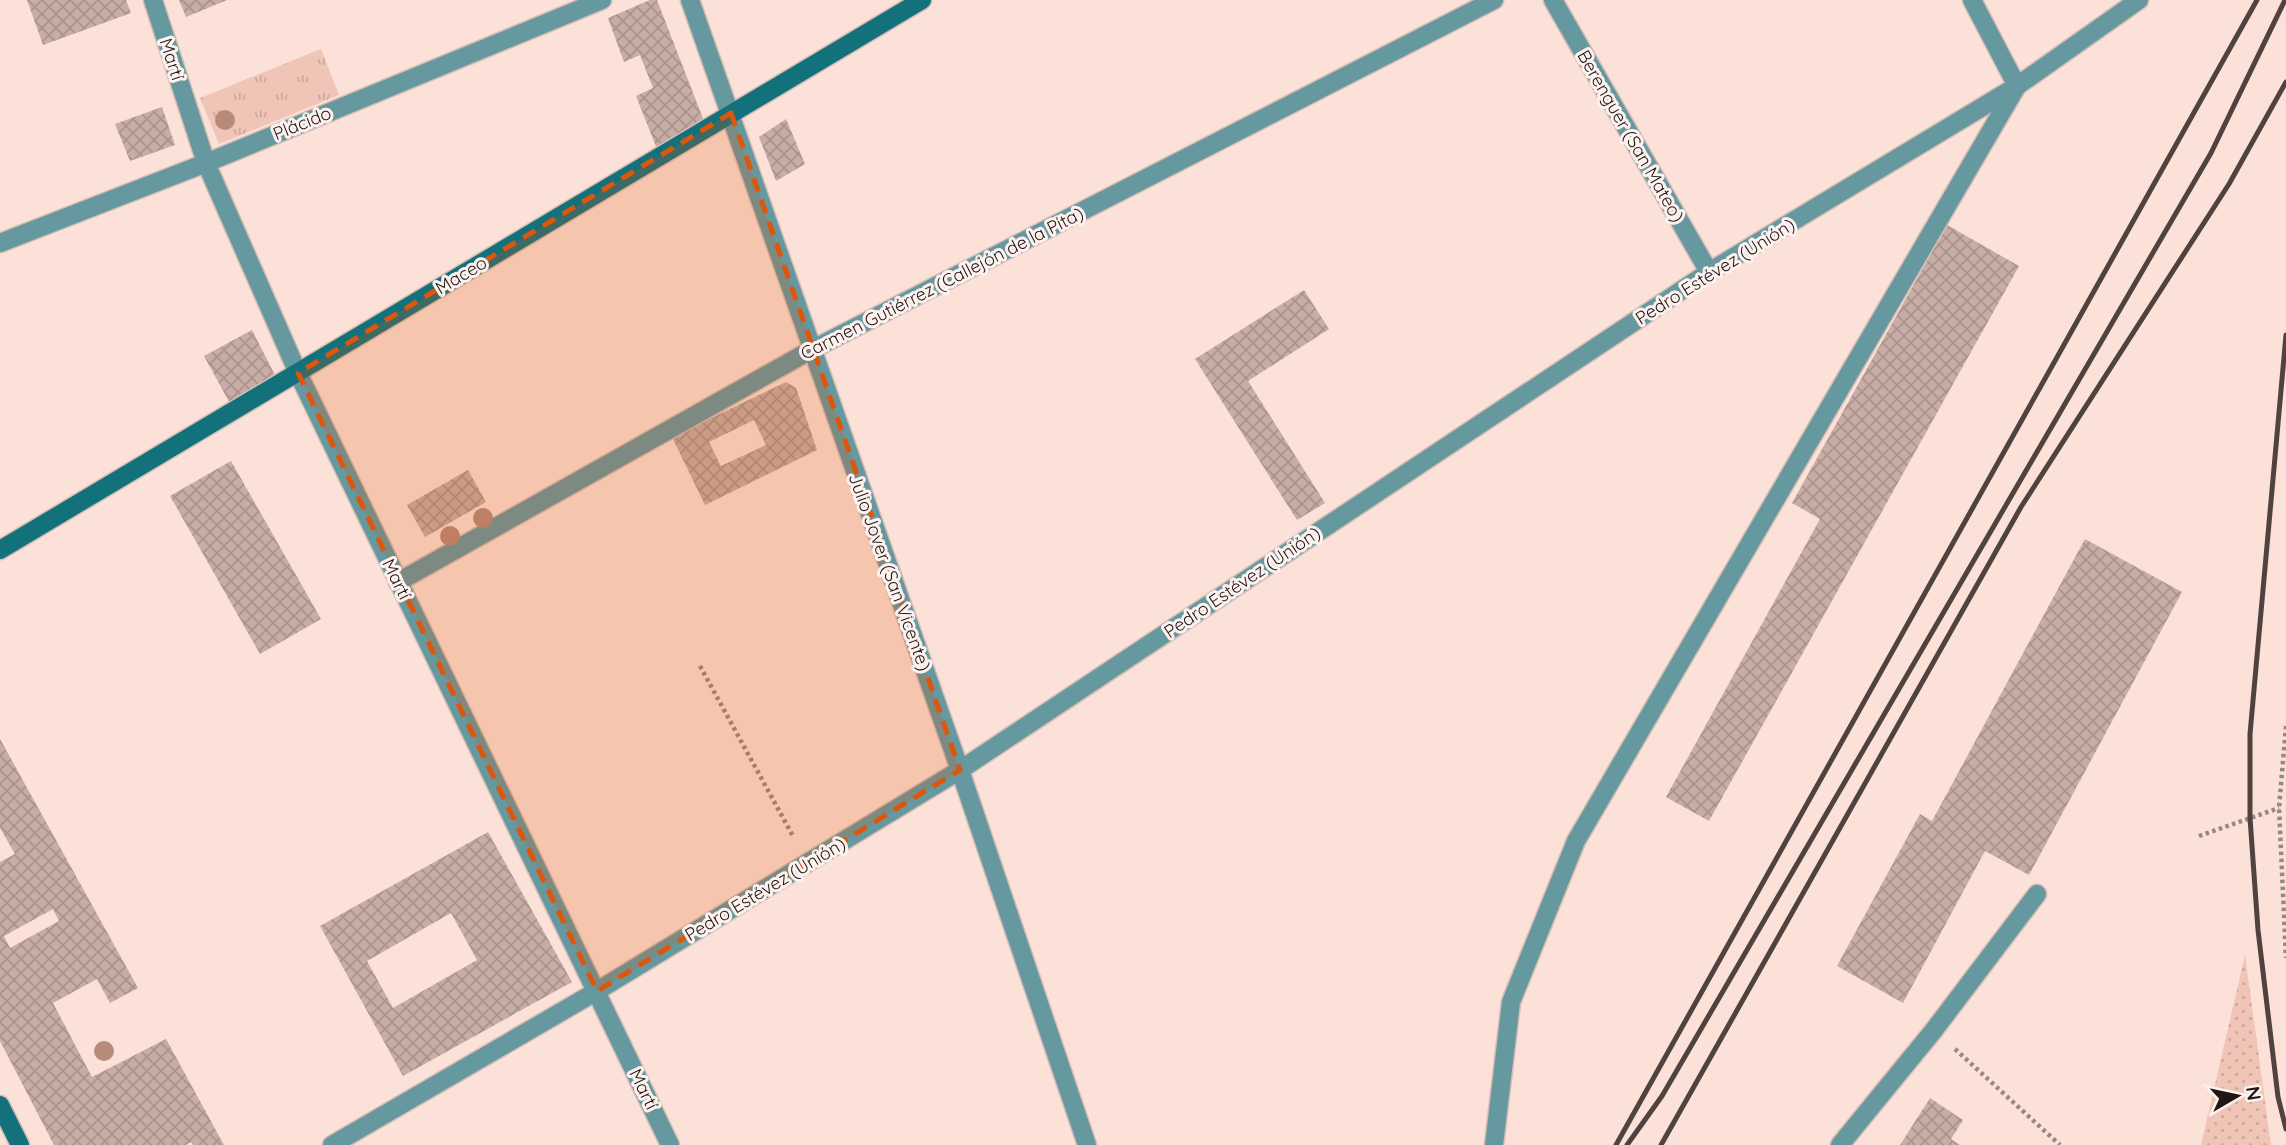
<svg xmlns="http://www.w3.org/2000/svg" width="2286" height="1145" viewBox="0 0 2286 1145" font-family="Quicksand,sans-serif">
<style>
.grass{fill:url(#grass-dots)}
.park{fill:url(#park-tufts)}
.building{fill:url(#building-cross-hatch);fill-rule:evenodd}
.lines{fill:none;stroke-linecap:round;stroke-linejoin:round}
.service-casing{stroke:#d4bdb5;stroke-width:21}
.minor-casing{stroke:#d4bdb5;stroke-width:21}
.tertiary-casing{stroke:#d4bdb5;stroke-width:21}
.secondary-casing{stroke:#d4bdb5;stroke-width:21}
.path{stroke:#9a8780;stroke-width:4.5;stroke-dasharray:3.5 3.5;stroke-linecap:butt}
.service{stroke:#66989f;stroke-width:18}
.minor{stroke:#66989f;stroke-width:18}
.tertiary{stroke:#66989f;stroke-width:18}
.secondary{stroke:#13717b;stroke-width:18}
.rail{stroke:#50433f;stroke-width:5}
.tree{fill:#b88a7c}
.marked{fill:#de560c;fill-opacity:0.2;stroke:#de560c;stroke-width:5;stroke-dasharray:14 9;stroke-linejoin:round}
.labels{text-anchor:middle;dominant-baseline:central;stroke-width:6;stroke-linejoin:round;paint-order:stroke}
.street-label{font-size:18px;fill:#201714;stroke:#fdf2ef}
</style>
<defs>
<pattern id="grass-dots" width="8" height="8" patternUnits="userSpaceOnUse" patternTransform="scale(1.75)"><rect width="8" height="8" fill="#f0c5b8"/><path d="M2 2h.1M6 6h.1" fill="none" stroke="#cea89d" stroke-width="1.8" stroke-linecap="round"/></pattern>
<pattern id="park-tufts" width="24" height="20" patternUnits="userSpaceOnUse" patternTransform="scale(1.75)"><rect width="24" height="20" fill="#f0c5b8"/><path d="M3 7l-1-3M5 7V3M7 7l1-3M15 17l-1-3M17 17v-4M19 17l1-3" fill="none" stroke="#cea89d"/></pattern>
<pattern id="building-cross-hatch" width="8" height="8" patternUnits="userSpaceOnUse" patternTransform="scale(1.75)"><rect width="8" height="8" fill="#c7ada5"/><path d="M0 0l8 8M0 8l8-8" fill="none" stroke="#ab948d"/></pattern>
</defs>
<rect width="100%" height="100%" fill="#fce1d8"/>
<path class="grass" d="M2245 955 2271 1145H2201Z"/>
<path class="park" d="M321 49 339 95 219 144 200 98Z"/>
<path class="building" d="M27 0H126L131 13 43 45Z
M179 0H227L186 17Z
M650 0H657L704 121 657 149 636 96 653 88 640 55 624 62 608 18Z
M162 107 175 145 130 161 115 124Z
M786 119 805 164 776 181 759 137Z
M1947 225 2019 266 1709 821 1666 797 1820 519 1792 503Z
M1304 290 1329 329 1248 381 1325 503 1297 520 1195 359Z
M252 330 278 381 233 409 204 356Z
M786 382 796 388 817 450 705 505 672 437ZM754 420 766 445 721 466 709 442Z
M231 461 321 619 260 654 170 496Z
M468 470 486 502 425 537 407 505Z
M2085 539 2182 592 2029 875 1985 851 1903 1003 1837 966 1920 814 1932 821Z
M0 739 138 988 110 1003 97 979 53 1003 92 1077 166 1039 224 1145H193L191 1142 186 1145H54L0 1041V862L15 854 0 828ZM53 909 59 921 10 948 4 936Z
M488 832 572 982 403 1076 320 926ZM451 913 477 960 393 1008 367 961Z
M1930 1098 1963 1120 1951 1139 1960 1145H1900Z"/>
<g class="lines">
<defs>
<path id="service" d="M1494 1145 1511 1002 1576 841 2017 86
M1840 1145 1934 1030 2037 894"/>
<path id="minor" d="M690 0 960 770 1087 1145
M1553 0 1709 272
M1972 0 2017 86
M0 243 206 163 602 0
M398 582 811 350 1494 0"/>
<path id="tertiary" d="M153 0 206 163 298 373 670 1145
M332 1145 597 991 960 770 1709 272 2017 86 2139 0"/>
<path id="secondary" d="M0 550 922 0
M0 1105 20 1145"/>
</defs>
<use href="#service" class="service-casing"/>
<use href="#minor" class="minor-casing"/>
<use href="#tertiary" class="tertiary-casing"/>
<use href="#secondary" class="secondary-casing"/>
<path class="path" d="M700 666 794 838
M2286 726 2279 808 2286 958
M2199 836 2279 808
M1955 1049 2060 1145"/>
<use href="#service" class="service"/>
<use href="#minor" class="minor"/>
<use href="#tertiary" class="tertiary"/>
<use href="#secondary" class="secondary"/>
<path class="rail" d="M2286 335 2250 734V818L2258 930 2278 1097 2286 1129
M1616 1145 2257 0
M1627 1145 1662 1096 2211 153 2285 0
M1661 1145 2021 507 2229 184 2286 82"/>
</g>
<g class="tree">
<circle cx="225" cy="120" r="10"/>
<circle cx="483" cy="518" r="10"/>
<circle cx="450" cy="536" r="10"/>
<circle cx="104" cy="1051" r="10"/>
</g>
<path class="marked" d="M731 113 960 770 597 991 298 373Z"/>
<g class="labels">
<g class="street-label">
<text transform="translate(172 59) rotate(72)">Martí</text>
<text transform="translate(302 123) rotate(-22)">Plácido</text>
<text transform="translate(1631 136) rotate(60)">Berenguer (San Mateo)</text>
<text transform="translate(1715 271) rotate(-32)">Pedro Estévez (Unión)</text>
<text transform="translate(461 275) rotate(-31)">Maceo</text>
<text transform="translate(942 283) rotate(-27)">Carmen Gutiérrez (Callejón de la Pita)</text>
<text transform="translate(890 572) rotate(70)">Julio Jover (San Vicente)</text>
<text transform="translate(397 579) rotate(64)">Martí</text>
<text transform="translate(1242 582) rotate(-34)">Pedro Estévez (Unión)</text>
<text transform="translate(765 889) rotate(-31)">Pedro Estévez (Unión)</text>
<text transform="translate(644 1089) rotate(64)">Martí</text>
</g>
</g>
<g transform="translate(2237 1096) rotate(81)" stroke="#fdf2ef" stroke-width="5" paint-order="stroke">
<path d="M0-5L12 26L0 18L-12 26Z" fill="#201714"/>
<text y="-10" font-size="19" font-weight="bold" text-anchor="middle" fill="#201714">N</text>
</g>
</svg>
